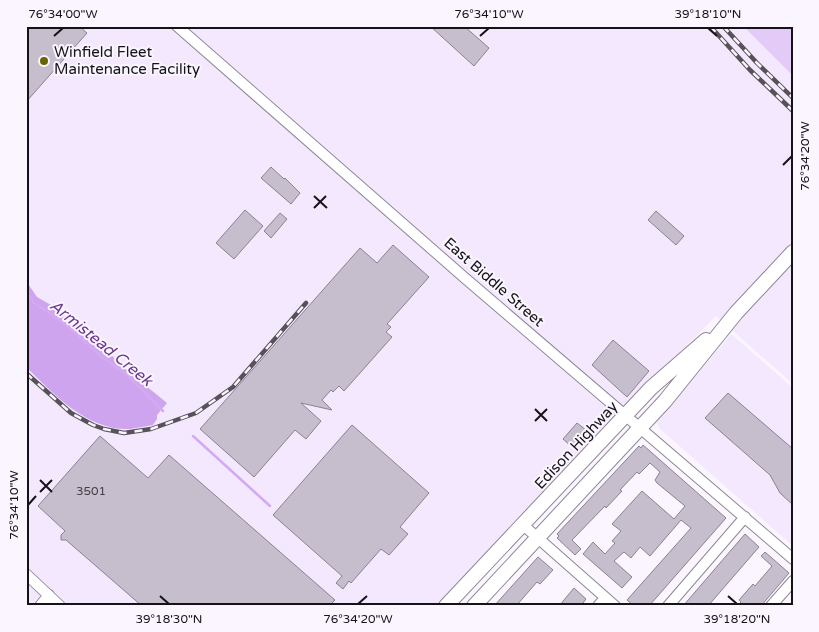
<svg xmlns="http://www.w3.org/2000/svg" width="819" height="632" viewBox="0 0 819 632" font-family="'Varela Round',sans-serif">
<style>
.built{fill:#f4e8fe}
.green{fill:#e3caf7}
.forest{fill:#cfa4ee}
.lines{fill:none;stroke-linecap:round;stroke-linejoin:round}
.stream{stroke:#d4a9f3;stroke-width:2.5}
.building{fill:#c6becd;stroke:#8a8290}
.minor-casing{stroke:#8f8795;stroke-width:12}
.major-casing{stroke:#8f8795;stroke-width:16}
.minor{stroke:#fff;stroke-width:10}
.major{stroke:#fff;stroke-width:14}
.rail-casing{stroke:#565258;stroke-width:4.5}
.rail{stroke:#faf5fe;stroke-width:2.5;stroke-dasharray:8;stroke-linecap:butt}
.ticks{fill:none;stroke:#161318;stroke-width:2}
.poi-dot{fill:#636601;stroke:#faf5fe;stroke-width:2}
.labels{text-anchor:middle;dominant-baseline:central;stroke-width:4;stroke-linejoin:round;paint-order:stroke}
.number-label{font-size:12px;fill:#423e45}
.poi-label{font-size:15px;fill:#161318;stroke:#faf5fe;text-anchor:start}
.street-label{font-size:15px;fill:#161318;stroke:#faf5fe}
.water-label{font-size:16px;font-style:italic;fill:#6b378d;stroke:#faf5fe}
.neatline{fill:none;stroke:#161318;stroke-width:2}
.ticks-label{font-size:12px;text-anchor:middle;fill:#161318}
</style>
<rect width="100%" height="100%" fill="#faf5fe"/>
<path class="built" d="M26 26H743L793 76V384L716 316 622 410 436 606H26Z
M731 334 793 388V546L659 428 657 422Z"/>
<path class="green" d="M743 26H793V76Z"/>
<path class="forest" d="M26 281 37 297 58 309 67 318 89 334 129 372 167 403 157 415V419L153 425C146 426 138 428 130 429 87 431 54 394 26 367Z"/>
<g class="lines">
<path class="stream" d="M26 292 34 303 64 323 102 357 126 374 163 411
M193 436 270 506"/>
</g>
<path class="building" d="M26 26H79L87 33 26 102Z
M430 26H464L489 48 474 66Z
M271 167 284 179 285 178 300 193 291 204 261 178Z
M245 210 263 226 234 259 216 243Z
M656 211 684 236 676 245 648 220Z
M280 213 287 219 271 238 264 231Z
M393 245 429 277 387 324 391 327 386 332 392 337 344 391 339 386 333 392 331 390 322 400 332 410 301 403 321 421 306 439 295 430 254 477 200 429 360 248 377 263Z
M613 340 649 371 627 397 592 365Z
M728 393 793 449V505L780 493 770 475 705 418Z
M577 423 586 430 572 447 563 439Z
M352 425 429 493 400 527 408 534 389 555 381 549 351 583 349 581 343 589 336 583 342 576 273 515Z
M100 436 148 478 169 455 335 600 329 606H142L66 540H61V535L65 531 38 506Z
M643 445 726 518 649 606H634L627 600 691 528 681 520 650 556 640 547 631 558 624 552 614 561 632 577 622 588 583 554 593 542 605 554 615 543 612 541 621 531 612 524 642 491 674 519 685 506 657 483 655 480 660 472 650 463 639 474 637 472 620 490 622 491 606 508 605 506 572 540 581 549 575 555 557 538 559 536 557 534 639 446 641 448Z
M745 534 759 547 746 562 708 606H683Z
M765 552 789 573 761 606H737L741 602 739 600 753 584 755 586 772 566 761 556Z
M538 557 553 570 540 584 537 582 516 606H494Z
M574 588 586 599 581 606H559Z"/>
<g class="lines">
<defs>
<path id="minor" d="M177 26 466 279 793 559
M522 524 615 606
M26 574 60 606
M40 606 49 595
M598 606 605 598
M668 606 745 517
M771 606 793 581"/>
<path id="major" d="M446 606 651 388 706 340
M474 606 665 401 736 313 793 252"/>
</defs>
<use href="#minor" class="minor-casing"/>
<use href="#major" class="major-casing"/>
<use href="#minor" class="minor"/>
<use href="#major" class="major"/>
<defs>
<path id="rail" d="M710 26 750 70 793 111
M723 26 757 63 793 98
M26 373 71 413 93 425 104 429 124 433 151 429 196 413 233 387 306 303"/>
</defs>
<use href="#rail" class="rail-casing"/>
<use href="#rail" class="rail"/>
</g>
<path class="ticks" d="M708 28 717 36M54 36 63 28M480 36 489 28M783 165 792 156M314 196 327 208M314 208 326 196M535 409 547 421M535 421 547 409M40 480 52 492M40 492 52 480M28 505 36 496M160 596 169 604M728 596 737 604M358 604 367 596"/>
<circle class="poi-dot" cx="44" cy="61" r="5"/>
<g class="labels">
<g class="number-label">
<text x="91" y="491">3501</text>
</g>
<g class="poi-label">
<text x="54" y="52">Winfield Fleet<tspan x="54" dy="17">Maintenance Facility</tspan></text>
</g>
<g class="street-label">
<text transform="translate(494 282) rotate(41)">East Biddle Street</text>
<text transform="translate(576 445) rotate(-47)">Edison Highway</text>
</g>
<g class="water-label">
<text transform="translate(101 343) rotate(39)">Armistead Creek</text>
</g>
</g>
<rect width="819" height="632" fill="none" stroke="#faf5fe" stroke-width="55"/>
<rect x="28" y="28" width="764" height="576" class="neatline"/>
<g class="ticks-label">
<text x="63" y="18">76°34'00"W</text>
<text x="489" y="18">76°34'10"W</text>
<text x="708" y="18">39°18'10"N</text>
<text transform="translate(805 156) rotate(-90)" y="4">76°34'20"W</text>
<text transform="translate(14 505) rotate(-90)" y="4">76°34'10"W</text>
<text x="169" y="623">39°18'30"N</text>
<text x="358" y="623">76°34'20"W</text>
<text x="737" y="623">39°18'20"N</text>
</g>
</svg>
